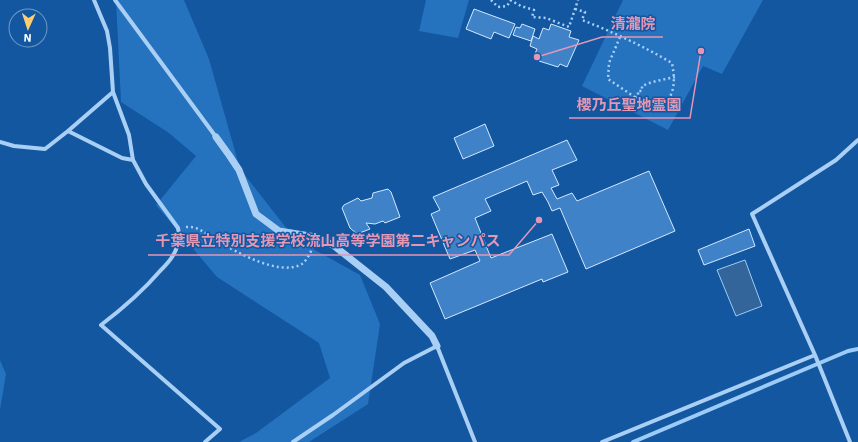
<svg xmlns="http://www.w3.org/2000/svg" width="858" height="442" viewBox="0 0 858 442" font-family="'IBM Plex Sans','Noto Sans JP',sans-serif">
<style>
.green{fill:#2572be}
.water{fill:#34659a;stroke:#9ccbf8}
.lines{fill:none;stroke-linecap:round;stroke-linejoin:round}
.stream{stroke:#9ccbf8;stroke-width:4}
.building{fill:#3f82c8;stroke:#d3e8fe}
.path{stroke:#aacff5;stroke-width:2.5;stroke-dasharray:2 3;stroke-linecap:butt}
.minor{stroke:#aacff5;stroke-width:4}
.tertiary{stroke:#aacff5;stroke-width:7}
.leader{fill:none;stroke:#e497b5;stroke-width:1.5}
.callout-dot{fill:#e497b5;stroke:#1257a0;stroke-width:1.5}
.callout-label{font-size:15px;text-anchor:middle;font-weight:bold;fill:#e497b5;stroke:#1257a0;stroke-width:3;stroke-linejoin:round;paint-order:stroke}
</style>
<rect width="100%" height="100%" fill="#1257a0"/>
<path class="green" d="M116 0H184L209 59 240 169 295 239 360 275 380 324 368 404 309 442H239L256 433 330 378 319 343 217 277 156 205 196 156 169 133 121 102Z
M426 0H469L458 38 419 31Z
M623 0H763L722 74 703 66 668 130 582 86Z
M0 360 6 374 0 410Z"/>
<path class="water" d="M745 260 762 306 736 316 717 270Z"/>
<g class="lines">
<path class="stream" d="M633 442 848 351 858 349"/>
</g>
<path class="building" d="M474 9 515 24 509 38 494 32 491 39 466 29Z
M522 24 535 29 531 41 513 35 516 27 520 28Z
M551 24 571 31 569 37 579 40 567 67 560 64 558 67 539 61 540 58 534 56 537 49 530 46 533 36 539 39 543 28 549 30Z
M485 124 494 146 463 159 454 138Z
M567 140 577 160 552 170 559 185 551 188 557 199 572 193 577 201 649 171 675 231 586 269 560 208 552 211 548 202 542 192 533 195 527 181 485 199 491 211 475 218 491 258 552 234 568 272 543 282 542 279 445 319 430 283 480 261 475 250 450 259 431 214 440 210 433 197Z
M388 189 391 192 400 217 385 223 383 221 375 224 366 223 370 229 357 234 350 228 342 208 344 205 358 198 361 201 372 198 373 193Z
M749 229 755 246 704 265 698 250Z"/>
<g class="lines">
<path class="path" d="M491 0 498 7 507 6 511 0
M510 0 521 6 534 10 532 17 546 18 569 27 578 0
M575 9 585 12 582 20C613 32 643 46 672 63 675 80 676 95 661 107L645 104 608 79 609 63 620 37
M635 98 638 96V91H642V86L652 82 675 77
M186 227C199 226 206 234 216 240 236 252 280 277 302 264 307 260 311 252 313 246"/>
<path class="minor" d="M94 0 107 31 110 48 113 92 129 135 133 160 146 184 178 228C180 238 178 248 172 257 169 262 164 267 160 271 142 292 122 309 101 325L220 429 205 442
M115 0 216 137
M68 131 113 92
M0 142 14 146 45 149 68 131 122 158 133 160
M293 442 333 415 404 363 437 346 475 442
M602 442 815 355
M850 442 815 355 752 214 836 160 858 140"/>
<path class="tertiary" d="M216 137 229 155 239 170 256 214 279 231 316 237 333 245 386 287 432 336 437 346"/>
</g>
<path class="leader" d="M537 57L602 37H663M701 51L690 118H569M539 220L509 255H148"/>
<g class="callout-dot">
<circle cx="537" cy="57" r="4"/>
<circle cx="701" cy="51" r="4"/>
<circle cx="539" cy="220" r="4"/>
</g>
<g class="callout-label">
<text x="633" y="29">清瀧院</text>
<text x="629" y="110">櫻乃丘聖地霊園</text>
<text x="328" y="246">千葉県立特別支援学校流山高等学園第二キャンパス</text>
</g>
<g transform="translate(28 28) rotate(183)"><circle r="19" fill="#1257a0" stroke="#719ac6"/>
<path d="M0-3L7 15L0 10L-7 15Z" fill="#ffce6e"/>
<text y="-6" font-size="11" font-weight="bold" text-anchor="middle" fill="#ffffff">N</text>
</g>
</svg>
